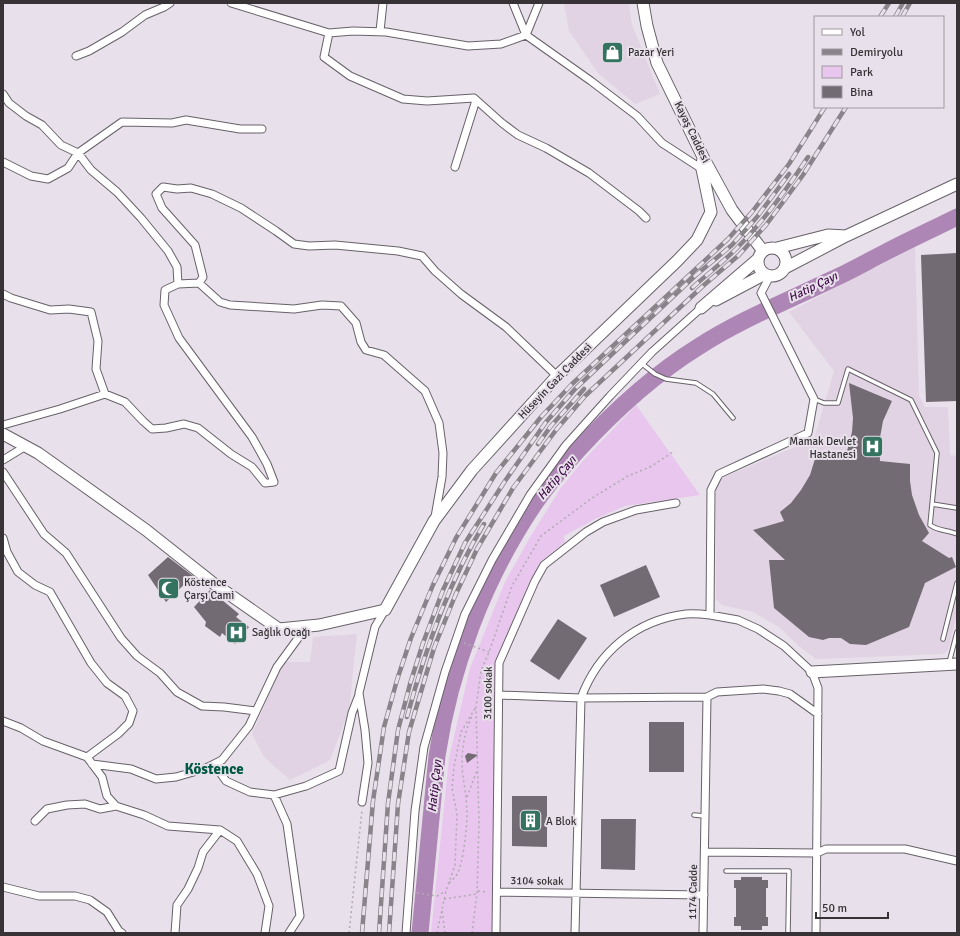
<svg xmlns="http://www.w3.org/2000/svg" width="960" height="936" viewBox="0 0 960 936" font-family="Signika,sans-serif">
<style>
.built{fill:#e1d3e3}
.green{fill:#e8c6ee}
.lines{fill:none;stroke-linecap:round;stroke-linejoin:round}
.river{stroke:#ae86b5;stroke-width:17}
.building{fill:#736b74}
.lane-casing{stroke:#686169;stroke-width:5.5}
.street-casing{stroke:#686169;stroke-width:9}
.secondary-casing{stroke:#686169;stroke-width:13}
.path{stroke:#b1aab2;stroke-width:1.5;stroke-dasharray:2 3;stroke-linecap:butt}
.lane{stroke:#fff;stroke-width:3.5}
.street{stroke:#fff;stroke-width:7}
.secondary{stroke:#fff;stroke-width:11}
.rail-casing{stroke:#89838a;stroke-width:4.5}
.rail{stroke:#e8e0ea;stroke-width:3;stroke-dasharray:9;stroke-linecap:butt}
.labels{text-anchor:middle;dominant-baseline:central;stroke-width:4;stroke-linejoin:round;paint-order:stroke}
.poi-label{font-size:11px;fill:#363236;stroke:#e8e0ea;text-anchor:start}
.street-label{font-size:11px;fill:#363236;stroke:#e8e0ea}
.water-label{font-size:12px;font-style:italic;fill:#400e49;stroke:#e8e0ea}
.district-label{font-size:15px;font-weight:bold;fill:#015845;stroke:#e8e0ea}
</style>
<rect width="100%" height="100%" fill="#e8e0ea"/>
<path class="built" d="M564 3H629L632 25 660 94 635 104 598 73 569 31Z
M915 247 919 396 925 407H948L950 455 957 456V614L948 650 944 654 816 659 800 647 779 627 753 612 722 605 716 599V488L722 478 814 439 834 371 789 312Z
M357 634 349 710 330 760 290 780 264 757 252 734 284 662H310L313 637Z"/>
<path class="green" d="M636 405 700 495 625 506 595 519 564 536 565 542 540 562 502 645 496 663 492 933H431L449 758 470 668 505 582 529 539 560 489 582 462Z"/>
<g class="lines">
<path class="river" d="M420 933 437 756C450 669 484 579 533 506 546 486 562 468 578 450 614 411 653 375 698 347 740 320 787 301 833 279 851 271 868 261 886 252 909 240 933 229 957 217"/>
</g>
<path class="building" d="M957 253V401L926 402 921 255Z
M849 383 892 401 883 421 879 443 880 461 910 464V481L912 495 919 515 929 533 922 541 949 558 952 557 956 567 925 583 909 627 866 645 850 644 841 638H829L823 640 809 637 774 608 769 560H785L753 530 784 521 780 512 791 503 801 490 810 475 815 459 816 451 846 455 852 432 853 418Z
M168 557 193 576 166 602 148 575Z
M646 565 660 597 614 617 600 585Z
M210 590 239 614 236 617 249 627 235 644 222 633 220 637 205 626 206 622 194 607Z
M558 619 587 638 559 680 530 661Z
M649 722H684V772H649Z
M468 753 478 755 467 763 465 756Z
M512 796H547V847L512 846Z
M601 819H636L635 870 601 869Z
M741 877H762V880H768V888H766V917H768V926H762V930H741V926H734V917H736V888H734V880H741Z"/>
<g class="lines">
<defs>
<path id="lane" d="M641 363 655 374 666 379 696 383 713 394 733 418
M814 399 824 403H838L848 369 911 400 937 453 930 525C938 531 948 530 957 534
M932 504 957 508
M943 639 957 583
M949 663 957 632
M694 815 705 816
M726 871H789L788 933"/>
<path id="street" d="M231 3 329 33 353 31 386 32 468 46 501 44 526 35
M513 3 526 35 591 81 637 116 662 143 702 169
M380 31 383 3
M329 33 324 57 350 76 403 99 427 101 474 98 502 123 518 135 546 148 589 173 639 211 646 218
M526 35 539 3
M76 56 89 51 122 32 145 15 164 7 170 3
M3 94 9 103 26 116 42 125 61 145 78 153 91 170 117 192 141 218 168 251 177 267 178 284
M3 162 31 176 48 179 68 168 78 153 122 122 172 123 186 120 240 129H262
M455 167 476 100
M770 276 761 293 814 399 808 433 719 474 711 490 710 615 738 620 758 629 784 646 812 672 818 688 816 933
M199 283 220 302 230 305 294 309 322 305 341 306 356 323 361 342 366 350 384 355 425 391 439 423 443 453 442 477 435 517
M3 294 11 298 50 310 69 309 91 312 98 341 96 369 105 394
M3 425 60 409 105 394 125 402 143 421 152 429 166 428 184 424 198 428 231 454 252 467 265 483 274 482 267 464 252 437 179 338 164 305 165 290 178 284 199 283 203 277 195 245 162 208 156 194 163 187 177 189 191 188 212 194 241 208 276 231 294 244 309 246 335 245 398 251 422 256 435 271 461 294 506 327 557 376
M3 460 26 446
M3 472 44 534 66 553 121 638 137 656 160 673 177 692 202 706 224 707 256 711
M3 538 7 552 18 572 35 585 50 592 91 663 107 683 125 696 133 711 129 723 118 734 87 757
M499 695 581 698 707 697 717 692 763 689 779 691 790 694 818 714
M3 721 21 728 43 741 87 757 102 777 107 796 116 806 144 815 168 826 220 830 237 841 257 874 269 906 265 933
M92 764 131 769 156 779 176 777 204 769 222 760 249 726 277 667 307 626
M214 764 226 781 250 792 274 795 287 824 300 916 289 933
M274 795 306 786 339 771 352 713 359 695
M362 802 368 763 365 730 359 693 375 627 385 610
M35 821 47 809 67 805 85 804 100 809 116 806
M705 852 817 853 826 849H905L957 861
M3 887 39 896H75L90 900 107 912 119 931 122 933
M497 892 704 895
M175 933 177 905 188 889 198 868 203 852 220 830
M406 933 415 811 424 747 445 672 465 614 492 560 530 495 566 445 610 396 652 352 701 308
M496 933 499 663 535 581 544 565 586 532 603 522 636 510 676 503
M575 933 581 698C598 652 636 620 686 614 694 613 702 614 710 615
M703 933 707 697"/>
<path id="secondary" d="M643 3 647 26 657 63 703 157 732 210 763 251
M758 262a14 14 0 1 1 28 0a14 14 0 1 1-28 0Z
M777 248 828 235 846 236
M785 268 846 236 957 184
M716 300 765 274
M701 308 758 259
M3 434 38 453 146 530 213 583 279 629 319 625 385 610 434 521 472 470 557 376 677 261 697 240 711 212 702 169 703 157
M812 672 957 664"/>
</defs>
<use href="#lane" class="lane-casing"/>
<use href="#street" class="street-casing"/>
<use href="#secondary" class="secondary-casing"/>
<path class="path" d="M464 643 489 652
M467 797 477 770
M449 883C460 874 460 867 463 854 466 835 468 819 466 799 465 787 462 775 462 763 462 746 465 731 472 716
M478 891 487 892
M417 893 437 896 446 891
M444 899 477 894
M442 911 445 933
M349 933 362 810
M437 933 446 891 455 865 457 814 452 788 454 767 461 732 476 707
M472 933 477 894 479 822 476 707 481 671 489 652 512 586 541 536 592 498 628 476 650 467 673 452"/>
<use href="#lane" class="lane"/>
<use href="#street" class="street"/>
<use href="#secondary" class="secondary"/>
<defs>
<path id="rail" d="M880 17 889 3
M895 17 903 3
M902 17 910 3
M692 288C706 275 722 263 736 249 763 222 787 189 808 157
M538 444 551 426 584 389
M407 717C425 650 448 583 484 524
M362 933 373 801 384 727 397 680 411 638 433 585 456 538 496 473 541 417 572 384 728 239 752 212 789 164 825 107
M379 933 388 803 398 730 410 684 423 643 443 590 465 543 505 481 546 422 576 388 696 275 732 245 757 217 789 174
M389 933 398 804 409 732 434 648 455 596 477 549 513 488 556 430 585 396 704 285 739 255 766 225 803 175 846 107"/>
</defs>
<use href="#rail" class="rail-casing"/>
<use href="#rail" class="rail"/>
</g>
<defs>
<symbol id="shop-square" viewBox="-11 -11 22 22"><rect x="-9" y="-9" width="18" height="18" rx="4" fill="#347360" stroke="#e8e0ea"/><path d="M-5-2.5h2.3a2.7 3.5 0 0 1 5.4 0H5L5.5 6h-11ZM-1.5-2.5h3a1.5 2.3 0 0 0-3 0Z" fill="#fff"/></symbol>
<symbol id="hospital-square" viewBox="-11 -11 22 22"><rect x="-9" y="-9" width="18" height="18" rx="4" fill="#347360" stroke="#e8e0ea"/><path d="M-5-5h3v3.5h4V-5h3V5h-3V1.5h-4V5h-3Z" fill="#fff"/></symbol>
<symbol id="mosque-square" viewBox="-11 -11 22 22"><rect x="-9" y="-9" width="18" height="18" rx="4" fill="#347360" stroke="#e8e0ea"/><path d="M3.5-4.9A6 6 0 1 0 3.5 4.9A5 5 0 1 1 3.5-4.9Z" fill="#fff"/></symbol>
<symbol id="building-square" viewBox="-11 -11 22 22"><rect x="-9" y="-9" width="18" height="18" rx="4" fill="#347360" stroke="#e8e0ea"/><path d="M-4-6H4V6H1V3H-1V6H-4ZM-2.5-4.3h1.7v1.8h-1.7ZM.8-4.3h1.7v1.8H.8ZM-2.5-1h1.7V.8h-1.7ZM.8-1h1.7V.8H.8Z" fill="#fff"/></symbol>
</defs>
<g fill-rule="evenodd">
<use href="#shop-square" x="600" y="40" width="25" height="25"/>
<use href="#hospital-square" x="860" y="434" width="25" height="25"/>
<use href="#mosque-square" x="156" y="576" width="25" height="25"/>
<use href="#hospital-square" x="224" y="620" width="25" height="25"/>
<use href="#building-square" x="518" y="808" width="25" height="25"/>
</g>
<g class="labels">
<g class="poi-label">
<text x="628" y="52">Pazar Yeri</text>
<text x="856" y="441" text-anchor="end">Mamak Devlet<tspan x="856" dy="13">Hastanesi</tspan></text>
<text x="184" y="582">Köstence<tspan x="184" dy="13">Çarşı Cami</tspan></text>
<text x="252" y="632">Sağlık Ocağı</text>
<text x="546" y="821">A Blok</text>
</g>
<g class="street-label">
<text transform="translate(692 132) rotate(64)">Kayaş Caddesi</text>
<text transform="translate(555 381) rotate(-46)">Hüseyin Gazi Caddesi</text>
<text transform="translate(488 693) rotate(-89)">3100 sokak</text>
<text transform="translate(537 881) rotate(1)">3104 sokak</text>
<text transform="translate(693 892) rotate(-89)">1174 Cadde</text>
</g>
<g class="water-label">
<text transform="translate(813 287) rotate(-26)">Hatip Çayı</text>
<text transform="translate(557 478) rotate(-50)">Hatip Çayı</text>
<text transform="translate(435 786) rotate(-84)">Hatip Çayı</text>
</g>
<g class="district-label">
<text x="214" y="769">Köstence</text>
</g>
</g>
<rect width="960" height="936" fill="none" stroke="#363236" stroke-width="8"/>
<rect x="814" y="16" width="130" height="92" fill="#e8e0ea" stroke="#a19aa2"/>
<rect x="822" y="29" width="20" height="6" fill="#ffffff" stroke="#a19aa2"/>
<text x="850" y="36" font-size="12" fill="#363236">Yol</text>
<rect x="822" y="49" width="20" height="6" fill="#89838a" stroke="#a19aa2"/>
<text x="850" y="56" font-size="12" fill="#363236">Demiryolu</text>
<rect x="822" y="66" width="20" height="12" fill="#e8c6ee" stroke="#a19aa2"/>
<text x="850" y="76" font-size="12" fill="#363236">Park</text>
<rect x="822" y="86" width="20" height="12" fill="#736b74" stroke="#a19aa2"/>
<text x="850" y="96" font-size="12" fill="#363236">Bina</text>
<path d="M816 912v6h72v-6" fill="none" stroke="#363236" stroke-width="2"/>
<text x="822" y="912" font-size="12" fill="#363236" stroke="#e8e0ea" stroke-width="3" paint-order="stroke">50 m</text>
</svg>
